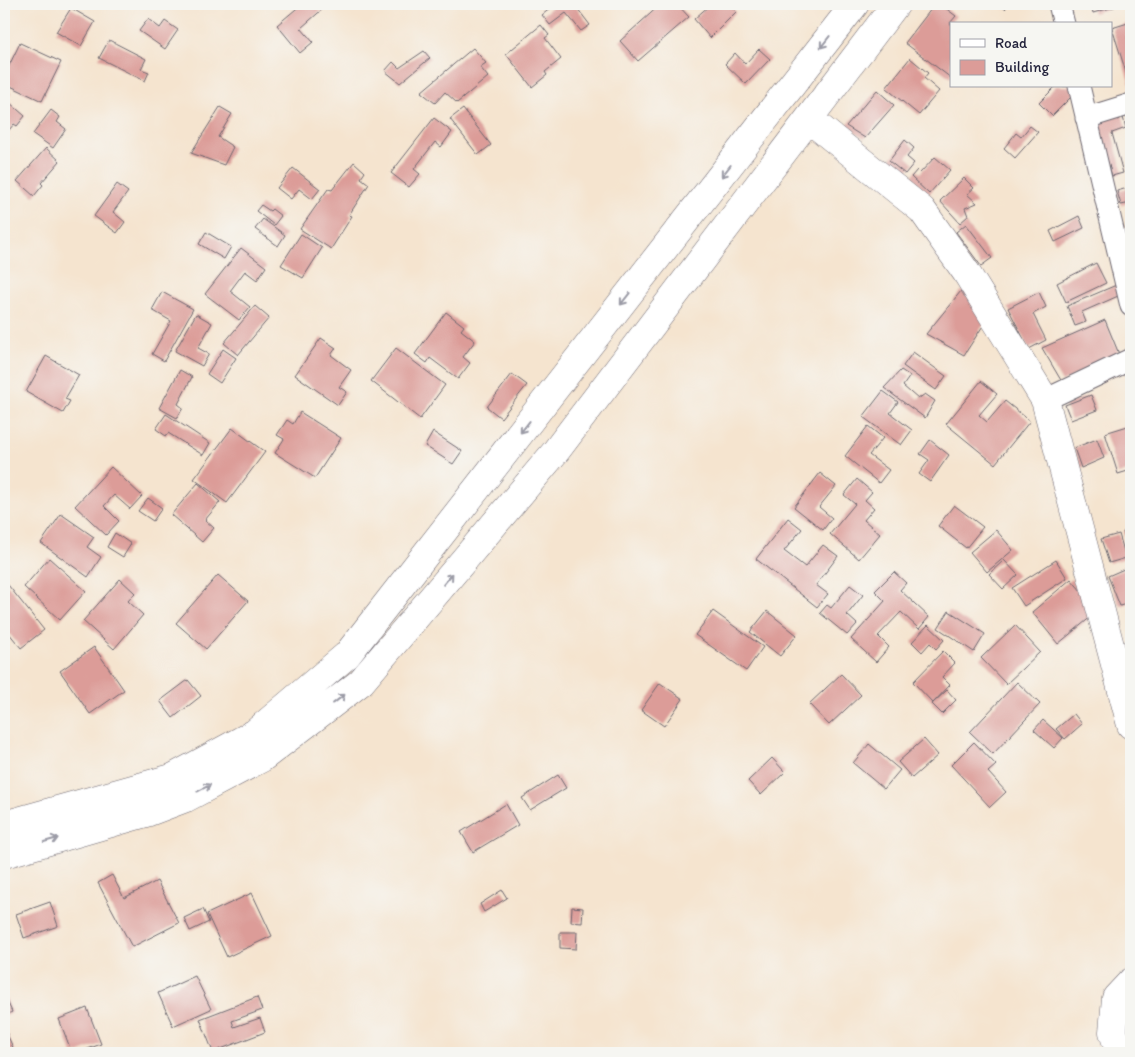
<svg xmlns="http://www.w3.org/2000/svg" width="1135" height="1057" viewBox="0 0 1135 1057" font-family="Itim,sans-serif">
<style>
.building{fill:#dc9c98}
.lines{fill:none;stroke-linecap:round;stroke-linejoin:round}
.street-casing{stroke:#6c666f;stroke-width:23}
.secondary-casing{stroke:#6c666f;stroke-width:29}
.street{stroke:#fff;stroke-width:21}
.secondary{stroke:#fff;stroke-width:28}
.oneway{stroke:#9c9ca7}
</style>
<rect width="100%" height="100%" fill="#f6f6f2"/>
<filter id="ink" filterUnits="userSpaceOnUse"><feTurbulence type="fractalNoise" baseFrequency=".02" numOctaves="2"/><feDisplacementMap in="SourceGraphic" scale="10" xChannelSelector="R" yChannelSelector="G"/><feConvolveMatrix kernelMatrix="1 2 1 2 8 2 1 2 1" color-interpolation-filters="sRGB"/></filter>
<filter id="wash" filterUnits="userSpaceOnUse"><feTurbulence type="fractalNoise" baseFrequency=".0096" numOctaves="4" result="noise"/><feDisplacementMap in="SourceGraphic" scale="20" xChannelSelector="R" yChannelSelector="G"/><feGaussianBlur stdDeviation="1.12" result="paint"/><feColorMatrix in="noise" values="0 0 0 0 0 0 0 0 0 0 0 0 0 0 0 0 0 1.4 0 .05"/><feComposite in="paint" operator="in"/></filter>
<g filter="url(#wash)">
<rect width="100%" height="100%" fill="#f5e4cf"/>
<g id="blocks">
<path class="building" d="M302 4H323L325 7 301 28 313 42 300 53 277 25Z
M556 4H574L590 25 581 31 566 13 550 25 542 15Z
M661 4H677L689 17 638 61 620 41Z
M711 4H730L736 12 710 38 694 19Z
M935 4H940L956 16 950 23 951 24V78L905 43Z
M999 4H1009L1005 9Z
M1091 4H1124L1093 13Z
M71 8 95 22 81 46 56 32Z
M148 19 160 28 165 21 178 30 165 49 139 31Z
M1131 22V35L1127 37 1131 50V88L1112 28Z
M541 25 549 35 545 38 561 59 545 72 547 75 532 87 506 54Z
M109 40 146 59 141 69 149 72 145 81 99 58Z
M20 43 61 62 42 101 4 83V76Z
M473 48 486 63 480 67 488 77 457 103 445 92 435 103 421 92Z
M759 49 770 59 746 84 725 64 735 53 745 64Z
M424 51 430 58 400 83 385 71 393 62 399 68Z
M910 58 928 73 924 78 939 91 919 115 886 88Z
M1056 86H1072L1077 91 1052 116 1039 103Z
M4 87 11 93 4 103Z
M877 90 894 105 865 138 846 126Z
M9 102 25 116 17 126 14 124 4 136V108Z
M220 107 232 114 218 137 233 147 224 165 191 153Z
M463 109 491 145 478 155 450 119Z
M51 110 60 117 57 122 66 129 53 148 33 134Z
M1122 114 1126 128 1112 133 1123 173 1112 176 1096 122Z
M434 118 452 132 441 147 435 142 414 169 420 174 409 187 391 173Z
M1030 126 1038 132 1015 158 1004 148 1016 133 1021 137Z
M905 140 914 148 907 157 914 163 905 174 889 161Z
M46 148 60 161 41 183 43 185 34 196 17 181Z
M935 157 950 170 929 194 911 177 917 170 920 173Z
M354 162 365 172 361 178 369 184 349 215 352 216 331 249 300 229 328 189 332 190Z
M293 168 320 189 312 199 299 189 291 199 277 188Z
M964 178 974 188 967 194 977 203 965 208 968 216 960 223 940 201Z
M117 184 128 192 113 212 125 222 117 233 94 216Z
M1131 187V203L1121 205 1117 191Z
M4 189 9 194 4 201Z
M261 205 270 211 272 209 281 216 274 225 256 211Z
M1079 216 1084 228 1055 242 1050 231Z
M263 219 285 235 278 246 255 229Z
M966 224 992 258 981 266 956 232Z
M206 232 231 247 224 259 199 244Z
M301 234 322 248 303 278 281 265Z
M241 248 266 267 257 280 245 271 230 291 250 307 239 320 205 294Z
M1096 263 1106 283 1066 302 1057 283Z
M1121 283 1125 293 1082 312 1086 322 1075 326 1067 306Z
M961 291 978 297 988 318 964 355 926 334Z
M162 292 193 309 164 361 152 354 171 321 152 310Z
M1039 292 1046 307 1033 314 1046 340 1029 349 1008 308Z
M255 306 269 318 238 355 224 343Z
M446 312 464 326 461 330 475 341 463 357 470 363 458 379 430 358 427 363 415 354Z
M196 314 212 323 198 348 209 354 202 366 175 351Z
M1105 320 1119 354 1062 382 1042 348Z
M321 338 336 348 331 355 351 370 339 387 347 392 338 405 295 375Z
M396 348 445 385 420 419 371 381Z
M223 349 236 358 220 383 207 374Z
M913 352 946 376 936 390 903 366Z
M46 356 79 375 65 399 70 401 63 413 26 392Z
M180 370 192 377 178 404 183 408 177 418 159 408Z
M901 370 910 376 903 386 918 399 925 394 935 401 925 418 884 388Z
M512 374 527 385 501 418 487 407Z
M981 381 997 394 979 415 987 422 1005 401 1030 421 995 464 946 424Z
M883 391 898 402 890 413 912 430 901 445 863 417Z
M1091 395 1097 410 1071 420 1065 405Z
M300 412 341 438 315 478 275 453 284 439 277 435 287 420 293 424Z
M166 414 210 443 203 455 168 433 166 436 156 429Z
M1131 425V470L1118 474 1105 433Z
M868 426 883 438 869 455 889 470 879 483 845 456Z
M232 428 265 452 227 503 194 479Z
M433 432 462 451 453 464 425 446Z
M1097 439 1104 458 1081 468 1074 448Z
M930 440 949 455 930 482 919 474 929 460 920 454Z
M111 467 142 496 130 509 114 495 104 506 119 521 106 535 75 506Z
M820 473 836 486 819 507 832 518 823 530 794 507Z
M857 479 872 492 865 500 874 508 864 520 880 534 859 559 830 534 855 504 844 495Z
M198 483 220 502 205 520 214 528 202 542 171 515Z
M148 498 162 508 153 521 138 511Z
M954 505 983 527 966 548 938 526Z
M61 514 94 537 87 547 101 557 88 577 41 543Z
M788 518 802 529 784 551 805 567 823 545 838 556 816 585 828 594 817 607 756 559Z
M1131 528V544L1128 545 1123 532Z
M996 530 1013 550 987 572 970 552Z
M115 533 131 544 123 557 107 547Z
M1119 534 1126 558 1109 563 1101 539Z
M49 558 86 591 60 620 24 587Z
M1004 560 1018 575 1003 589 989 574Z
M1056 560 1067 578 1024 606 1012 588Z
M1131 566V602L1120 606 1108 576Z
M894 572 906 583 900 590 929 617 919 629 901 612 878 636 889 647 876 662 851 639 885 601 875 591Z
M218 575 248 601 206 649 176 623Z
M120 579 135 593 128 601 143 615 114 649 83 621Z
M1071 579 1098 611 1058 644 1032 612Z
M8 585 44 630 21 648 4 627V589Z
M850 585 863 595 847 615 857 624 847 635 820 613 827 605 831 608Z
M713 611 763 647 746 671 695 635Z
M767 611 797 635 780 656 750 632Z
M949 611 985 634 974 652 938 628Z
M928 625 944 640 936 649 930 643 922 652 912 642Z
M1015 625 1040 652 1006 684 981 658Z
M94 647 124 690 90 714 60 671Z
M943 651 955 663 942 677 950 685 933 703 913 682Z
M841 674 861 695 829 725 809 704Z
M188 680 201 696 173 718 160 701Z
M1017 682 1040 704 993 754 970 732Z
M660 683 683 699 664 726 641 710Z
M947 690 956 700 942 714 932 704Z
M1074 714 1082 724 1065 739 1056 729Z
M1043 720 1063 738 1054 748 1034 730Z
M924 739 938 755 912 778 898 762Z
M974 742 996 765 988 772 1006 792 990 807 951 765Z
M869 744 900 770 884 789 853 763Z
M772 758 785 772 761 795 748 781Z
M558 775 566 788 530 810 522 798Z
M506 804 518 825 473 852 461 832Z
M112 875 124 898 157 881 179 923 132 947 98 883Z
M502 890 507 898 484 912 480 904Z
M252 893 272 936 227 957 207 914Z
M50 902 58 926 24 938 16 914Z
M572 907 583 908 582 923 571 922Z
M203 909 209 922 190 931 184 918Z
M560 932H577L576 949 560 948Z
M195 976 211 1009 173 1026 158 993Z
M4 994 12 1012 4 1016Z
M257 997 262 1010 232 1021 234 1027 260 1018 265 1032 213 1052 200 1019Z
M87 1008 101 1044 77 1053H72L59 1019Z
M4 1027 14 1050 6 1053H4Z"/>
</g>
</g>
<g filter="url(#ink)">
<use href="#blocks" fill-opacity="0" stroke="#6c666f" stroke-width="1"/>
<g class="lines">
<defs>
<path id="street" d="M1059 4 1064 24
M1079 86 1131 306
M1086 118 1131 104
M1045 400 1131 359"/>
<path id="secondary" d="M809 119 922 210 966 272 1045 400 1131 725
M4 825 172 778 255 733 347 655 855 4
M4 854 149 812 186 798 262 758 361 682 556 451 896 4
M1120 1053 1113 1032 1116 998 1131 982"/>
</defs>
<use href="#street" class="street-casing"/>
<use href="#secondary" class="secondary-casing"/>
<use href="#street" class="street"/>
<use href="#secondary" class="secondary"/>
</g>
<defs><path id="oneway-shaft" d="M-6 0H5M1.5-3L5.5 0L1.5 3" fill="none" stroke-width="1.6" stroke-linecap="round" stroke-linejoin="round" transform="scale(1.25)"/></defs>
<g class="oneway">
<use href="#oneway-shaft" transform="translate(825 42) rotate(128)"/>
<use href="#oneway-shaft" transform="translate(726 171) rotate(128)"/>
<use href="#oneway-shaft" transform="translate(625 299) rotate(128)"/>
<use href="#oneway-shaft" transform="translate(525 427) rotate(128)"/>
<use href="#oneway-shaft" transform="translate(448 579) rotate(-50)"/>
<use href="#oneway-shaft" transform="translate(339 699) rotate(-38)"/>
<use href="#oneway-shaft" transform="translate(204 788) rotate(-28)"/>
<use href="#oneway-shaft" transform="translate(51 840) rotate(-16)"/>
</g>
</g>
<rect width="1135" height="1057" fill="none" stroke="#f6f6f2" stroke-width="20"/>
<rect x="950" y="22" width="162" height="65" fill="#f6f6f2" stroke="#a1a1a9"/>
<rect x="960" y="39" width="25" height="8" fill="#ffffff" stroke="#a1a1a9"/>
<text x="995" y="48" font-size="15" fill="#22223b">Road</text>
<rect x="960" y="60" width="25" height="15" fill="#dc9c98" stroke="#a1a1a9"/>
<text x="995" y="72" font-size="15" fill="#22223b">Building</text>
</svg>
